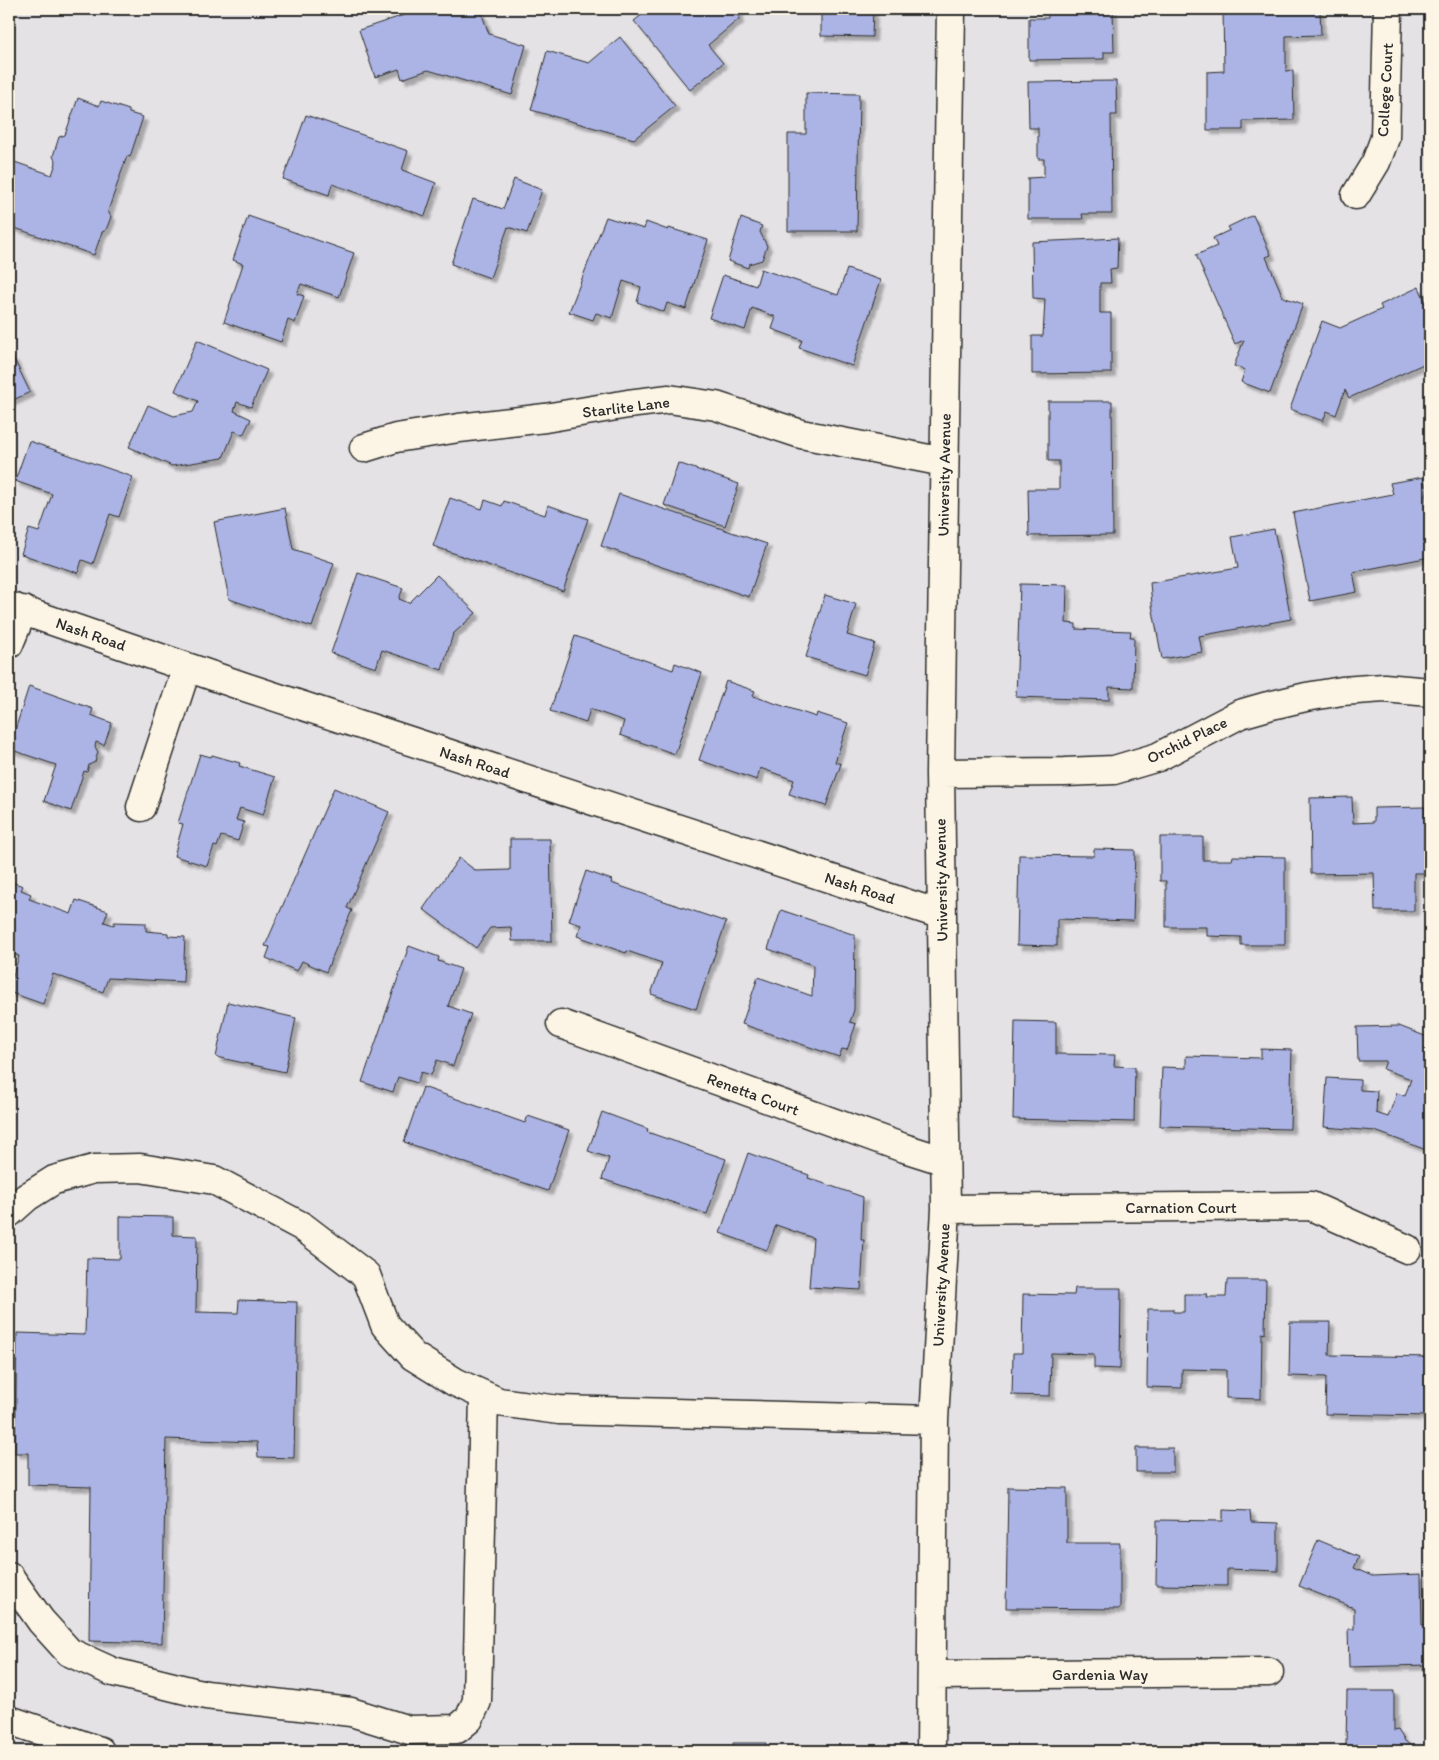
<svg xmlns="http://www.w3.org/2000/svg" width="1439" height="1760" viewBox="0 0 1439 1760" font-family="Itim,sans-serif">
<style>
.building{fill:#abb4e5;stroke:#2b2b2b;filter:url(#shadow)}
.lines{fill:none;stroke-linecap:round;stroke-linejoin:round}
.minor-casing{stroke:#2b2b2b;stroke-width:31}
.minor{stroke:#fcf5e5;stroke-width:28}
.labels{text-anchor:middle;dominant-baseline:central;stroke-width:4;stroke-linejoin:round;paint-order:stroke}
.street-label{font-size:16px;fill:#2b2b2b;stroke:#fcf5e5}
</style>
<defs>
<filter id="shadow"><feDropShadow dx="4.5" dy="4.5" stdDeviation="1" flood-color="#0004"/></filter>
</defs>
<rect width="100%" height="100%" fill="#e4e2e5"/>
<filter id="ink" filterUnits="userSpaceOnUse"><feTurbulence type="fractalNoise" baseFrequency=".02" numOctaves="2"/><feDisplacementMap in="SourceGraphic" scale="10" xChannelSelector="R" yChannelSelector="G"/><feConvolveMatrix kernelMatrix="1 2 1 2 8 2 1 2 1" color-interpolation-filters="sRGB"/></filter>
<g filter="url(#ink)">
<path class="building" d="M422 9H480L489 34 526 45 512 95 428 70 402 79 399 69 375 77 359 30Z
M649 9H739V19L708 45 723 63 690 90 634 21Z
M821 9H873L872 37 821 36Z
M1048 9H1113L1114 52H1104V59L1029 60V18H1048Z
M1223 9H1320L1321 35 1286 36V71L1293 70 1294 120 1243 121V130H1207V72L1224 71Z
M620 37 675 106 634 139 531 110 547 51 589 63Z
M1116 81 1117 115H1111L1112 214H1082L1083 219H1028V178L1044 177V159H1038V128H1029L1028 82Z
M806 93 859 94 857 231H788V134H806Z
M78 98 99 106 101 101 129 110V113L143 117 130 157 127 156 108 211 111 217 106 230 102 232 94 255 9 226V160L52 175 56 163 53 156 59 137 65 135Z
M306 115 408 151 402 170 436 183 425 216 332 184 329 195 283 179Z
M514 179 542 190 527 233 508 227 490 278 451 264 473 199 503 209Z
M1253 215 1271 255 1266 257 1283 297 1303 304 1270 393 1241 382 1245 370 1234 366 1244 340 1235 344 1196 255 1217 246 1213 238 1230 230 1228 227Z
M248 216 354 253 339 297 301 284 297 294 304 296 295 323 288 320 281 342 224 322 243 264 233 260Z
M606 217 644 229 646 222 668 230 669 228 708 240 686 309 667 303 664 312 637 302 641 287 623 281 612 318 596 313 593 320 569 312Z
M741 218 762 226 760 232 767 246 762 260 749 264 748 268 728 261Z
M1118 238 1117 268 1110 269 1111 283H1100V313H1111V373L1032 374V336H1043L1045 299 1033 298 1032 242Z
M761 269 838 295 847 269 881 280 852 366 799 348 802 340 772 329 776 317 752 308 745 330 709 318 723 275 756 286Z
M1419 287 1430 312V334L1427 335 1430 341V361L1349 398 1345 390 1336 415 1327 411 1323 421 1290 409 1322 321 1340 328 1382 309 1380 305Z
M197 340 267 370 251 407 237 402 234 411 251 419 243 435 234 431 223 458 172 466 129 447 148 405 174 416 193 412 198 401 175 391Z
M13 357 30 392 9 402V359Z
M1048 401H1112L1113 535 1029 536 1028 489H1059V461H1048Z
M29 441 133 477 119 517 110 514 93 564 82 560 78 573 21 554 29 529 39 532 52 494 15 481Z
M678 463 739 484 725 526 664 505Z
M1423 477 1430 518V557L1353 572 1357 592 1310 601 1293 513 1393 494 1390 483Z
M619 494 767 544 749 597 601 546Z
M450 498 482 509 485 500 502 506 504 501 545 515 548 505 588 519 563 591 433 546Z
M285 508 293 549 334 563 312 627 229 599 214 522Z
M1274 529 1291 619 1199 636 1202 652 1162 659 1152 605 1150 583 1238 568 1232 537Z
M358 573 403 588 399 599 409 603 437 575 476 613 453 634 442 670 382 650 376 668 331 653Z
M1020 584 1067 585 1066 623 1076 624V629L1131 631 1130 637H1134L1133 688 1109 687V700L1016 697Z
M825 595 856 604 847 635 875 643 865 675 806 657Z
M575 636 673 670 675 663 702 673 675 754 620 735 624 721 590 709 586 723 550 711Z
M726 681 755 691 753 696 816 717 817 713 848 723 835 762 841 764 826 806 789 794 794 780 760 768 757 780 699 760Z
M29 686 93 709 91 715 112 723 104 745 96 742 95 747 98 752 95 762 89 765 87 772 84 771 71 811 44 801 56 765 9 749Z
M200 754 211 757 212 755 240 763 239 766 275 777 263 815 240 808 236 820 244 822 238 841 221 836 217 847 214 846 207 866 174 856 183 824 178 823Z
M334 788 389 812 347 908 352 910 326 972 302 961 297 971 266 958 270 947 265 946Z
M1352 797 1353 823 1374 822V808L1425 807 1426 873H1414V911H1375L1374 873 1311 874 1310 798Z
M1160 837H1203V860H1232L1233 856 1285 857V945H1241V937L1207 936V927H1166V881H1160Z
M510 839H550L552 941H512L511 927 490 928 476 948 423 909 459 858 476 871 510 870Z
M1094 849 1135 850 1133 921 1057 919V946L1017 945 1019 855 1094 856Z
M586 871 612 880 611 883 726 922 696 1009 651 994 662 963 627 951 626 953 577 936 581 925 569 921Z
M9 881 23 886 21 890 31 894 29 899 71 914 76 900 108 911 104 922 114 925V922L146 923V931L168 933V936L185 937 183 982 108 978 103 992 53 974 43 1004 9 992V988L19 956 9 952Z
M781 910 855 935 854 1010 850 1022 856 1024 847 1050 842 1049 839 1057 742 1024 758 977 812 996 813 965 768 949Z
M409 946 439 957 438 961 461 969 448 1006 471 1014 453 1066 437 1060 431 1075 421 1072 417 1083 398 1077 393 1092 362 1082Z
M228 1002 296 1018 285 1072 216 1057Z
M1015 1021 1056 1022V1054L1115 1055 1114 1066 1135 1067 1134 1122 1013 1119Z
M1399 1026 1430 1038V1146L1429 1151 1375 1131 1324 1127 1327 1078 1360 1080V1090L1377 1091 1376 1113 1388 1117 1397 1093 1405 1096 1411 1079 1383 1069 1386 1061H1358L1357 1027Z
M1261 1049 1292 1050 1290 1129 1160 1126 1162 1067 1186 1068V1056L1261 1058Z
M423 1087 525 1123 528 1116 569 1130 548 1191 404 1142Z
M602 1112 648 1129 647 1132 726 1159 707 1214 602 1179 609 1158 588 1151Z
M748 1153 809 1175 808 1178 863 1197 861 1240H864L861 1290 809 1287 813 1238 776 1225 767 1250 720 1233Z
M120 1216 173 1217V1235L197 1236 196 1312 238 1313 239 1300 297 1302 294 1458 258 1457 257 1442 166 1439 162 1643 89 1641 91 1487 28 1485V1453H15L17 1333 85 1335 87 1258 120 1259Z
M1227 1280H1266L1265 1334 1262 1333 1261 1399 1226 1398V1370L1182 1369V1388L1147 1387 1148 1309H1173V1312H1184V1294H1207L1206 1297H1226Z
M1075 1288H1121L1120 1369 1094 1368V1354L1051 1353 1050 1396 1012 1395 1013 1353H1022L1023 1294 1074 1295Z
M1290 1322H1330L1329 1355 1430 1357V1444H1427L1428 1416 1325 1414 1326 1377 1289 1376Z
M1136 1448H1173V1472H1136Z
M1008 1487 1067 1488V1543H1120V1609L1006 1608Z
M1223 1510 1250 1511 1251 1522 1278 1523V1571L1227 1569V1586L1156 1585 1157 1520 1223 1521Z
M1318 1540 1359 1557 1354 1568 1372 1576 1421 1574 1422 1625 1430 1624V1665L1349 1667 1348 1629H1354V1608L1299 1586Z
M1347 1691H1394V1731L1398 1730 1405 1741 1417 1751H1331L1346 1745Z
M733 1743H766V1751H733Z
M1006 1750H1120V1751H1006Z"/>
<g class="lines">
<defs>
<path id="minor" d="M1356 195 1376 162 1385 138 1388 9
M364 448 396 438 459 428 545 418 628 404 669 399 716 406 801 434 944 462
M9 606 245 687 942 915
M9 644 23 610
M940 773 1065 772 1114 770 1158 757 1240 714 1268 706 1306 697 1342 691 1384 688 1430 692
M141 807 187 667
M561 1024 901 1147 945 1161
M946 1209 1311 1206 1407 1249
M9 1213 27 1197 54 1180 94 1169 140 1168 214 1180 303 1227 366 1275 385 1325 413 1356 455 1382 499 1402 559 1410 934 1420
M9 1576 41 1621 69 1652 113 1672 206 1695 351 1712 409 1730 457 1729 469 1719 477 1701 484 1396
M932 1675 1269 1672
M9 1720 100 1751
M931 1751 934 1420 946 1209 940 773 951 9"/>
</defs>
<use href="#minor" class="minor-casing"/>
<use href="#minor" class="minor"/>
</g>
</g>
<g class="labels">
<g class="street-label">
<text transform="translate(1385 90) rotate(-87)">College Court</text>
<text transform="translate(626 407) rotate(-7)">Starlite Lane</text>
<text transform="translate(944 475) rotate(-89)">University Avenue</text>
<text transform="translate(91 634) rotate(19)">Nash Road</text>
<text transform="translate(1187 740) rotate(-26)">Orchid Place</text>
<text transform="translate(475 762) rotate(18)">Nash Road</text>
<text transform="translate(941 880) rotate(-91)">University Avenue</text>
<text transform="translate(860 888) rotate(18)">Nash Road</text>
<text transform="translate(753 1094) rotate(20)">Renetta Court</text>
<text x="1181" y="1207">Carnation Court</text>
<text transform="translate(941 1285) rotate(-87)">University Avenue</text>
<text x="1100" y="1674">Gardenia Way</text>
</g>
</g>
<rect width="1439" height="1760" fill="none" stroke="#fcf5e5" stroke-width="30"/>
<rect x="15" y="15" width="1409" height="1730" fill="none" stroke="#2b2b2b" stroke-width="2" filter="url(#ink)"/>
</svg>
